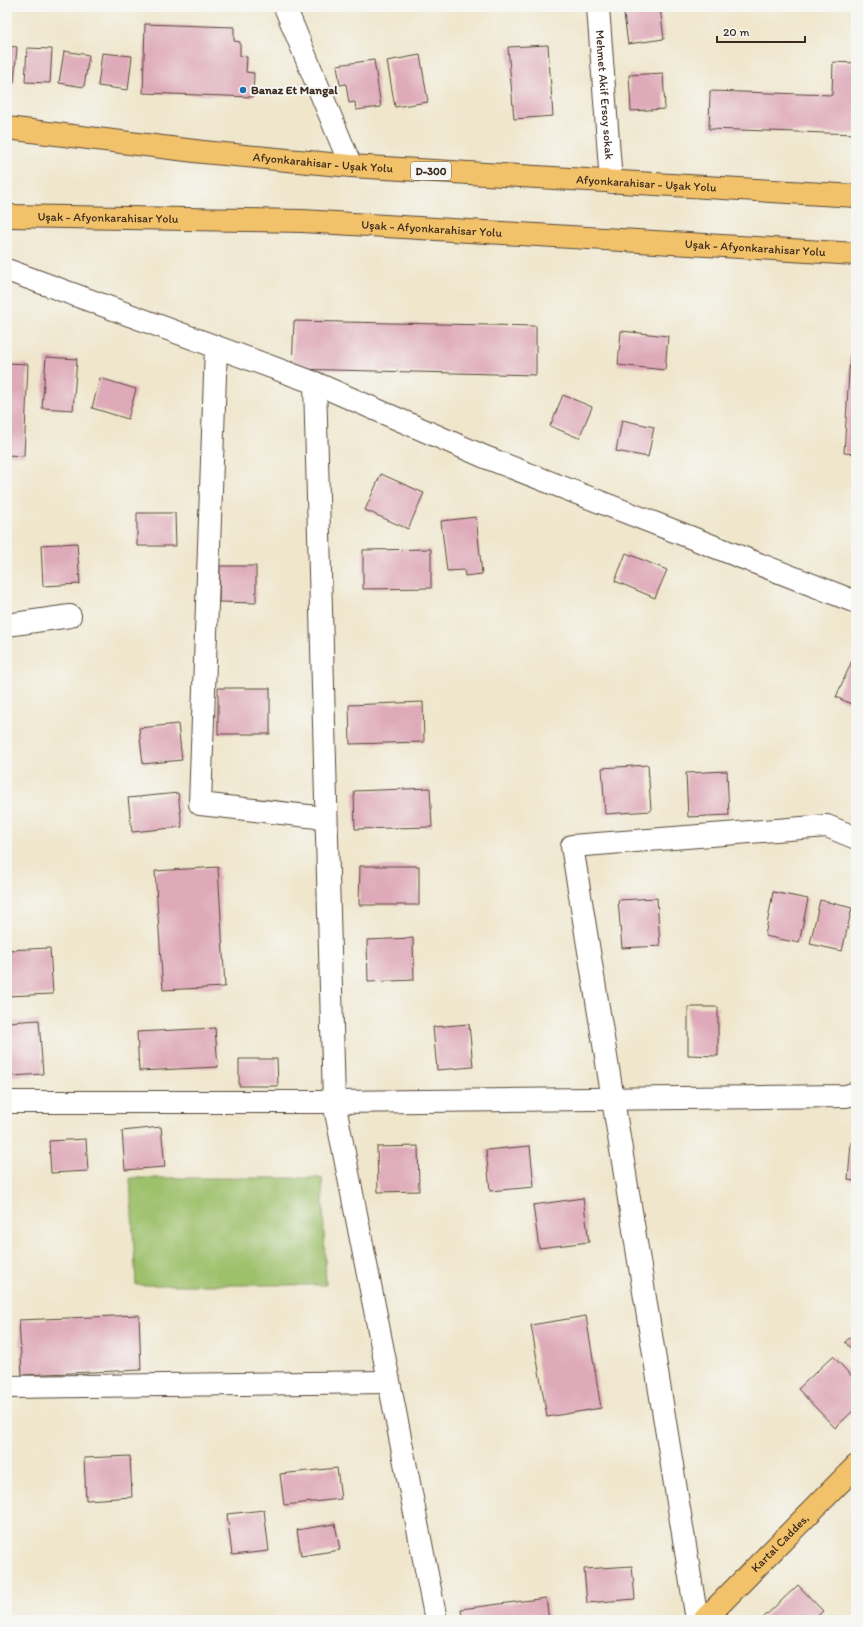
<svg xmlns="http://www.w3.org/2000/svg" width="863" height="1627" viewBox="0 0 863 1627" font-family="Itim,sans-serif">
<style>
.green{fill:#9dc06a;stroke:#6c7544}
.building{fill:#dea9b8}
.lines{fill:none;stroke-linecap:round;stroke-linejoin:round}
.minor-casing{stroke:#564638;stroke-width:24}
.major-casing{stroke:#564638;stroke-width:24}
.highway-casing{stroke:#564638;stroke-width:24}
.minor{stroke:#fff;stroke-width:22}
.major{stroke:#f2c26a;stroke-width:22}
.highway{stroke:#f2c26a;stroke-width:22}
.poi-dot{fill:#1f6fb2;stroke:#f6f6f2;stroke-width:1.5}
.labels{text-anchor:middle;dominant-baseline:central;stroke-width:4;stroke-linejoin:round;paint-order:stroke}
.shield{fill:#f6f6f2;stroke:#73675e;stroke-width:1}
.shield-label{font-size:11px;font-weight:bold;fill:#3b2a1e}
.poi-label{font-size:12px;font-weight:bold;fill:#3b2a1e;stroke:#f6f6f2;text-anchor:start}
.street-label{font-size:12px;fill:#3b2a1e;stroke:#f6f6f2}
</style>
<rect width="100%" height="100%" fill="#f6f6f2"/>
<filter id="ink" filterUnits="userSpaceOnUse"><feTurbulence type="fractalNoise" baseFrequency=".025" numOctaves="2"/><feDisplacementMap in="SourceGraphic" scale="8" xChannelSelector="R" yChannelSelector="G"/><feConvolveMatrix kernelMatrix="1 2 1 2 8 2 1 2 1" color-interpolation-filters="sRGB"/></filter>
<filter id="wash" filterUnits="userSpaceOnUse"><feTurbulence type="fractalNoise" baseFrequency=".012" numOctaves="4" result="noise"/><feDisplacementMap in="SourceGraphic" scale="16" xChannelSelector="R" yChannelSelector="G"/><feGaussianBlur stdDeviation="0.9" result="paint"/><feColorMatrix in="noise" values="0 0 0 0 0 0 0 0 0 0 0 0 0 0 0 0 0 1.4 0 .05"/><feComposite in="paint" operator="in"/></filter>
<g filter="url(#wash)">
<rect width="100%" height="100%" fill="#efe6cc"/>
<path class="green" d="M130 1178H322L326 1285H136Z"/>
<g id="blocks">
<path class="building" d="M623 7H660L664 39 628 44Z
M145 24 234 27V41L240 42V56L247 57 246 72 254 73 253 97 143 93Z
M548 45 553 116 514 119 508 47Z
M7 46 17 47 14 83 7 82Z
M27 48 52 49 50 83 25 82Z
M64 51 89 55 84 87 59 83Z
M102 53 132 56 128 90 98 86Z
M420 55 428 102 395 107 387 61Z
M374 60 381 107 356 110 355 102 349 103 346 84 340 85 337 65Z
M833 62 856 63V134L709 129 710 91 832 95Z
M663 73 665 109 631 111 629 75Z
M294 321 536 326V375L292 369Z
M621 331 668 336 665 370 618 365Z
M850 356H856V454L844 453Z
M46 357 77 359 73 410 42 408Z
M7 363 28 364 24 456 7 455Z
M100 378 136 389 128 419 92 408Z
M563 395 592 407 579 438 550 426Z
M622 420 654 427 648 457 616 451Z
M381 474 424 493 408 529 365 510Z
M137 513H175L176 546H137Z
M476 517 482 574 465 576 464 570 447 571 441 521Z
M77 543 80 584 43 586 41 545Z
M431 549V588L363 589V550Z
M626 553 667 570 655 598 615 581Z
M220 566H256V603L219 602Z
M852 661 856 662V706L836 697Z
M218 688H270V734H218Z
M423 702 424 742 350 744 349 705Z
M178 724 182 760 143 764 139 728Z
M648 765 651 811 605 814 602 768Z
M727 771 729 815 688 817 686 773Z
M430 788 432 827 355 829 354 791Z
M178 793 182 827 132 832 128 798Z
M360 866H419V905H359Z
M218 867 225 987 163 990 155 871Z
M773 892 808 899 799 943 765 936Z
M657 898 660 946 622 948 618 900Z
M820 900 852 908 842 951 810 944Z
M413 938 414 980 368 982 367 940Z
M50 948 53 994 7 996V950Z
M688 1007H718V1056L688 1055Z
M39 1020 43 1074 12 1076 8 1022Z
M469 1024 473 1067 437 1070 433 1027Z
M215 1028 218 1067 139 1071 137 1032Z
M239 1059H277L278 1086H239Z
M161 1127 165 1167 125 1170 122 1131Z
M86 1139 88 1171 51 1173 49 1141Z
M851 1143H856V1181L848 1180Z
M418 1146 419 1191 378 1192 377 1147Z
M530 1146 534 1187 490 1191 486 1150Z
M583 1198 589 1242 539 1248 533 1205Z
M139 1315 141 1370 22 1375 19 1320Z
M586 1316 601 1408 547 1417 531 1325Z
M856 1332V1354L845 1342Z
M833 1356 856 1381V1408L835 1428 798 1389Z
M130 1456 132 1497 86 1500 84 1458Z
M337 1468 341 1499 284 1505 280 1474Z
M264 1510 269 1551 232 1555 227 1514Z
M335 1524 340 1550 301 1556 297 1530Z
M632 1566 635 1599 587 1603 584 1569Z
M798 1585 823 1611 813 1620H765L763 1618Z
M546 1598 549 1620H462L461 1609Z"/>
</g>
</g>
<g filter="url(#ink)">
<use href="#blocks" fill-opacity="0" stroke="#564638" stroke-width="1"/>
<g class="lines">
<defs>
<g id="minor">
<path d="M285 7 351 166"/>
<path id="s1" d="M598 7 611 182"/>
<path d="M7 270 315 383 485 457 856 602"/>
<path d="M216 347 200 804 326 818"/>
<path d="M315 383 334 1102 436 1620"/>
<path d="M7 625 70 616"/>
<path d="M7 1102H334L846 1096 856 1093"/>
<path d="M7 1387 388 1382"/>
<path d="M697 1620 572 846 827 826 856 838"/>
</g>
<g id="major">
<path id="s2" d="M704 1620 856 1466"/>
</g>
<g id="highway">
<path id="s3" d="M7 128 203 152 351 166 856 196"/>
<path id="s4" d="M7 216 302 221 856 254"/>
</g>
</defs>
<use href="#minor" class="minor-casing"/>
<use href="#major" class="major-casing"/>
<use href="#highway" class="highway-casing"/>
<use href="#minor" class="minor"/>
<use href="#major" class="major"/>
<use href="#highway" class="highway"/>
</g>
</g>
<circle class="poi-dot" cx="243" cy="90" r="4"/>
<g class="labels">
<rect class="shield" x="411" y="162" width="40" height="18" rx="3"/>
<g class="shield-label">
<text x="431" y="171">D-300</text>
</g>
<g class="poi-label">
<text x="251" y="90">Banaz Et Mangal</text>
</g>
<g class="street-label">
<text stroke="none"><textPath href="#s1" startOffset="88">Mehmet Akif Ersoy sokak</textPath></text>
<text stroke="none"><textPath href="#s3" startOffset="318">Afyonkarahisar - Uşak Yolu</textPath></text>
<text stroke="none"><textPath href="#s3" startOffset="642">Afyonkarahisar - Uşak Yolu</textPath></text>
<text stroke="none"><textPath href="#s4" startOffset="101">Uşak - Afyonkarahisar Yolu</textPath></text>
<text stroke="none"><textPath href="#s4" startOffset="425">Uşak - Afyonkarahisar Yolu</textPath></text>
<text stroke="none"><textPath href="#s4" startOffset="749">Uşak - Afyonkarahisar Yolu</textPath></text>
<text stroke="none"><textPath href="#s2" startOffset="108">Kartal Caddes,</textPath></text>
</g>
</g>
<rect width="863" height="1627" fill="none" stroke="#f6f6f2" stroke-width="24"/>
<path d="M717 36v6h88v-6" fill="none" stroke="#3b2a1e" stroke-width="2"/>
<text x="723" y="36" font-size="12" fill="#3b2a1e" stroke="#f6f6f2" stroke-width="3" paint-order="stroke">20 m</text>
</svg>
